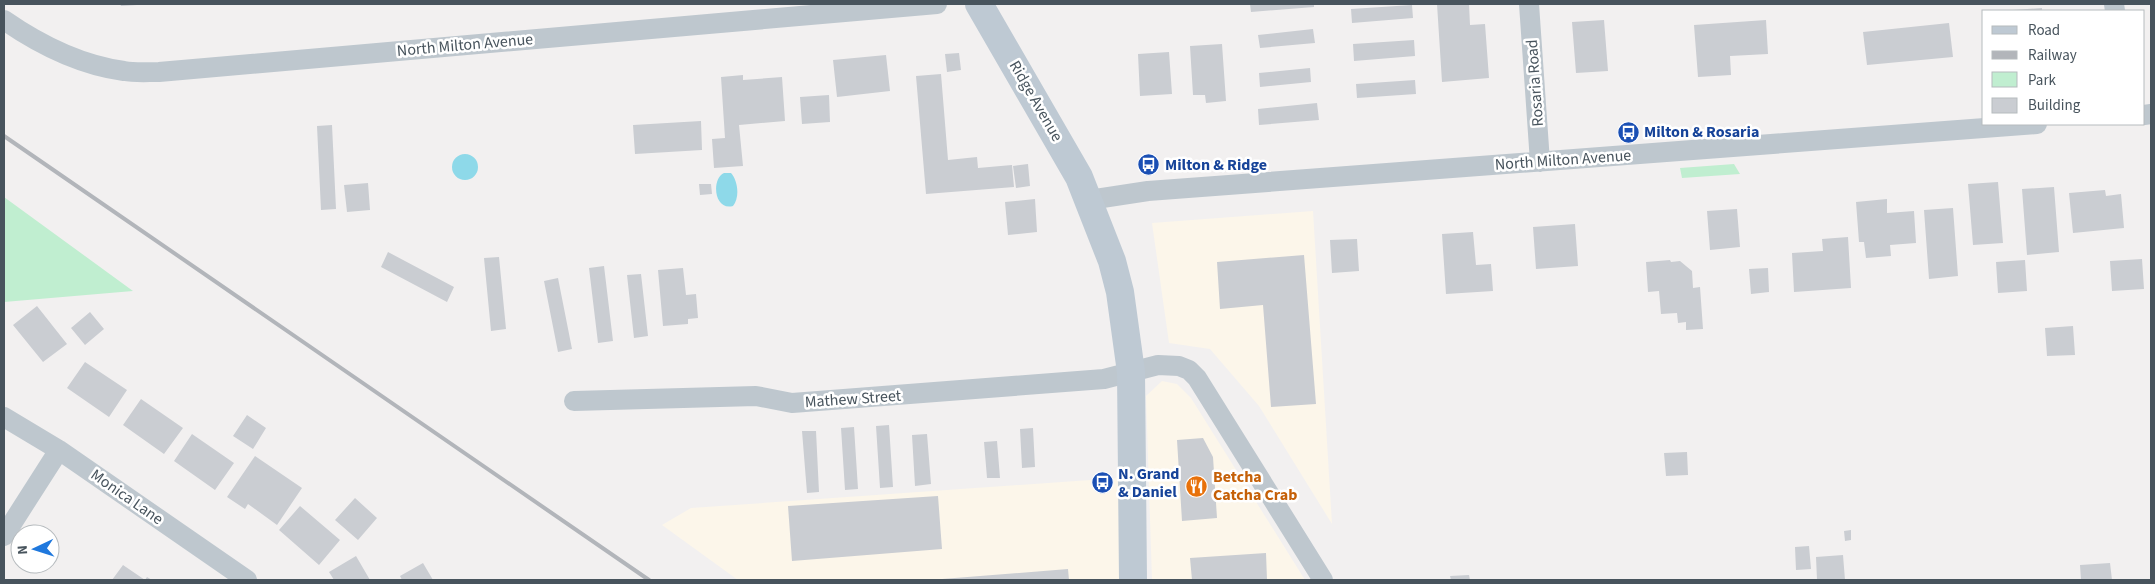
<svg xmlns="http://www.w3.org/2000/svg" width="2155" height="584" viewBox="0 0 2155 584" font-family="'Source Sans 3',sans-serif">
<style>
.commercial{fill:#fcf6ea}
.green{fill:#c0eed0}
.water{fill:#8ed9e9}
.building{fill:#cacdd2}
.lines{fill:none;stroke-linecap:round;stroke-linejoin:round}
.street{stroke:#bec7ce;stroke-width:20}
.secondary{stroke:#bec9d3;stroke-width:28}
.rail{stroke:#b2b5ba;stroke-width:4}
.labels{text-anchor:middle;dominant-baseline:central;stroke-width:5;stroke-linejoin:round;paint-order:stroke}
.street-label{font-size:16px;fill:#48545d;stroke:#fff}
.transit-label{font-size:16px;font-weight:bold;fill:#164399;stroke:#fff;text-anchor:start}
.food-label{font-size:16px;font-weight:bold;fill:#c56008;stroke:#fff;text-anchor:start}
</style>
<rect width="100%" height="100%" fill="#f2f0f0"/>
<path class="commercial" d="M1313 211 1332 524 1259 406 1210 349 1169 343 1152 223Z
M1162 381 1177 384 1191 398 1305 580H1152L1146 396Z
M1119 478 1121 580H738L662 525 691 508Z"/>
<path class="green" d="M1734 164 1740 174 1682 178 1680 168Z
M4 197 133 291 4 302Z"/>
<path class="water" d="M452 167a13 13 0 1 1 26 0a13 13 0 1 1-26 0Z
M724 173H731C738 181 740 197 733 206 714 211 711 179 724 173Z"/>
<path class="building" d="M120 4H137V5L121 6Z
M1250 4H1314V7L1251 12Z
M1437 4H1469L1470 25 1485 24 1489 78 1442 82Z
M1412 5 1413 18 1352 23 1351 9Z
M2042 8V11H2013V10Z
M1604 20 1608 71 1576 73 1572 22Z
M1766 20 1768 54 1730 56 1731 75 1698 77 1694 25Z
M1949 23 1953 57 1867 65 1863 32Z
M1313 29 1315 43 1260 48 1258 35Z
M1414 40 1415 56 1354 61 1353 44Z
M1222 44 1226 101 1206 103 1205 95H1193L1190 46Z
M1169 52 1172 94 1140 96 1138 54Z
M959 53 961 70 947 72 945 54Z
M886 55 890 91 837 97 833 60Z
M1310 68 1311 82 1260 87 1259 73Z
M941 74 948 160 977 157 978 168 1012 165 1014 187 926 194 916 76Z
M743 75V80L782 77 785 121 739 125 743 166 714 168 712 139 725 138 721 77Z
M1415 80 1416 94 1357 98 1356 84Z
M829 95 830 122 802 124 800 97Z
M1317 103 1319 120 1259 125 1258 109Z
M701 121 702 150 635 154 633 125Z
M332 125 336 209 321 210 317 126Z
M1028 164 1030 186 1016 188 1013 166Z
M1998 182 2003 243 1973 245 1968 184Z
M368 183 370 210 347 212 344 185Z
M699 184H711L712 194 700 195Z
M2054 187 2059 252 2027 255 2022 189Z
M2105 190 2106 196 2121 194 2124 228 2073 233 2069 193Z
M1035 199 1037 232 1008 235 1005 202Z
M1887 199V213L1914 211 1916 243 1890 245 1891 256 1866 258 1864 242H1859L1856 202Z
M1953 208 1958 276 1929 279 1924 210Z
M1737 209 1740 247 1710 250 1707 211Z
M1575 224 1578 266 1536 269 1533 227Z
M1473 232 1476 265 1491 264 1493 291 1446 294 1442 234Z
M1848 237 1851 288 1794 292 1792 253 1823 251 1822 239Z
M1357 239 1359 271 1332 273 1330 240Z
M388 252 454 287 447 302 381 267Z
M1304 255 1316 404 1271 407 1263 305 1220 309 1217 262Z
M499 257 506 329 491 331 484 258Z
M2142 259 2144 289 2112 291 2110 261Z
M1670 260 1671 262 1680 261 1692 271 1693 288 1700 287 1703 329 1686 330V322L1678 323 1677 313 1661 314 1659 291 1648 292 1646 262Z
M2025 260 2027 291 1998 293 1996 262Z
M604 266 613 341 598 343 589 268Z
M683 268 686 295 696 294 698 318 688 319V324L663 326 658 270Z
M1768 268 1769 292 1751 294 1749 269Z
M641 274 648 336 634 338 627 275Z
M558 278 572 349 558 352 544 281Z
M37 306 67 344 43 362 13 325Z
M90 312 104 329 85 345 71 328Z
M2073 326 2075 355 2047 356 2045 328Z
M85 362 127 390 109 417 67 388Z
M141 399 183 428 164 454 123 425Z
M247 415 266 428 253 449 233 436Z
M889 425 893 487 880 488 876 426Z
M854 427 858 489 845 490 841 428Z
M1033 428 1035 467 1022 468 1020 429Z
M802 431H816L819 492 807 493Z
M192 434 234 463 215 490 174 461Z
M927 434 931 484 915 486 912 435Z
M1203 438 1213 457 1217 518 1182 521 1177 440Z
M997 441 1000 478H987L984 442Z
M1687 452 1688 475 1666 476 1664 453Z
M255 456 302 488 277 525 248 504 245 509 227 497Z
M938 496 942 549 792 561 788 506Z
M355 498 377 518 358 540 335 520Z
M300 506 340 540 319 565 279 530Z
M1851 530V540L1845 541 1844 531Z
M1809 546 1811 569 1796 570 1795 547Z
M1266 553 1267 580H1192L1190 558Z
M1843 555 1845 580H1817L1816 557Z
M356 556 370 580H334L329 572Z
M423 563 433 580H402L400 576Z
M2110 563 2112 580H2081L2080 565Z
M123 565 145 580 147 577 152 580H112Z
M1068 569 1069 580H942V579Z
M1469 575 1470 580H1451L1450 576Z"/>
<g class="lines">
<path class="street" d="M1529 4 1540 162
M2114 4 2115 11
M4 20C40 45 80 65 124 71 135 73 147 72 159 72L937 4
M2144 115 2151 114
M1089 200 1148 191 2037 124
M574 401 756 396 792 403 1104 379 1158 365 1179 366 1189 370 1197 378 1323 580
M4 417 59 450 247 580
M4 536 59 450"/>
<path class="secondary" d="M979 4 1079 177 1112 261 1120 292 1131 372 1133 580"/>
<path class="rail" d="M4 136 649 580"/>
</g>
<defs>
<symbol id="bus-disc" viewBox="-11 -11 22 22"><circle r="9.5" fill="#1a4fb4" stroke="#fff"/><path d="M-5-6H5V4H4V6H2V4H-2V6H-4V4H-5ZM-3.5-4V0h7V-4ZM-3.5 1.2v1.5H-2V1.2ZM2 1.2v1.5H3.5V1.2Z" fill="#fff"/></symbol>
<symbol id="restaurant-disc" viewBox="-11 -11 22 22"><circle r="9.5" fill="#e8710a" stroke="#fff"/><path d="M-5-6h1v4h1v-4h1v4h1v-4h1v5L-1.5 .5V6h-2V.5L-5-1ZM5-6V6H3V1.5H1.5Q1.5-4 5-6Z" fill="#fff"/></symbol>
</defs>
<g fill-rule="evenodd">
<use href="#bus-disc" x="1616" y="120" width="25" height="25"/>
<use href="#bus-disc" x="1136" y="152" width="25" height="25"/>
<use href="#bus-disc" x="1090" y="470" width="25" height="25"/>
<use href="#restaurant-disc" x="1184" y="474" width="25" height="25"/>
</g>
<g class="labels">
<g class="street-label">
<text transform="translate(465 45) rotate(-5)">North Milton Avenue</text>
<text transform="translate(1535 83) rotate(-94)">Rosaria Road</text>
<text transform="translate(1036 101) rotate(60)">Ridge Avenue</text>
<text transform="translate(1563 160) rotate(-4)">North Milton Avenue</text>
<text transform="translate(853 399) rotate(-4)">Mathew Street</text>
<text transform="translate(127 497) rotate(35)">Monica Lane</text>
</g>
<g class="transit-label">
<text x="1644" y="132">Milton &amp; Rosaria</text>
<text x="1165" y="165">Milton &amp; Ridge</text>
<text x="1118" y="474">N. Grand<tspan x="1118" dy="18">&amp; Daniel</tspan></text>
</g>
<g class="food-label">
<text x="1213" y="477">Betcha<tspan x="1213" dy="18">Catcha Crab</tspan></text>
</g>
</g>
<rect width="2155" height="584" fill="none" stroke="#48545d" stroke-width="10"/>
<rect x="1982" y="10" width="162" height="115" fill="#ffffff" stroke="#b6bbbe"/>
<rect x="1992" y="26" width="25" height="8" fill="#bec9d3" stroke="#b6bbbe"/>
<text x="2028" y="35" font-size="15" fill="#48545d">Road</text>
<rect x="1992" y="51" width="25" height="8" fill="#b2b5ba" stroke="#b6bbbe"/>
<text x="2028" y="60" font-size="15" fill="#48545d">Railway</text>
<rect x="1992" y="72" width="25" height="15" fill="#c0eed0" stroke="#b6bbbe"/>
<text x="2028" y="85" font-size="15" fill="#48545d">Park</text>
<rect x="1992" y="98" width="25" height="15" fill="#cacdd2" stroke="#b6bbbe"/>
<text x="2028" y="110" font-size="15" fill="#48545d">Building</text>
<g transform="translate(35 549) rotate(266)"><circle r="24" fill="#ffffff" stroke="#b6bbbe"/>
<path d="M0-4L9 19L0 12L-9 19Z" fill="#1f78dd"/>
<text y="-8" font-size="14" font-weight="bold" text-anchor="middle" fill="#48545d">N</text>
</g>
</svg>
